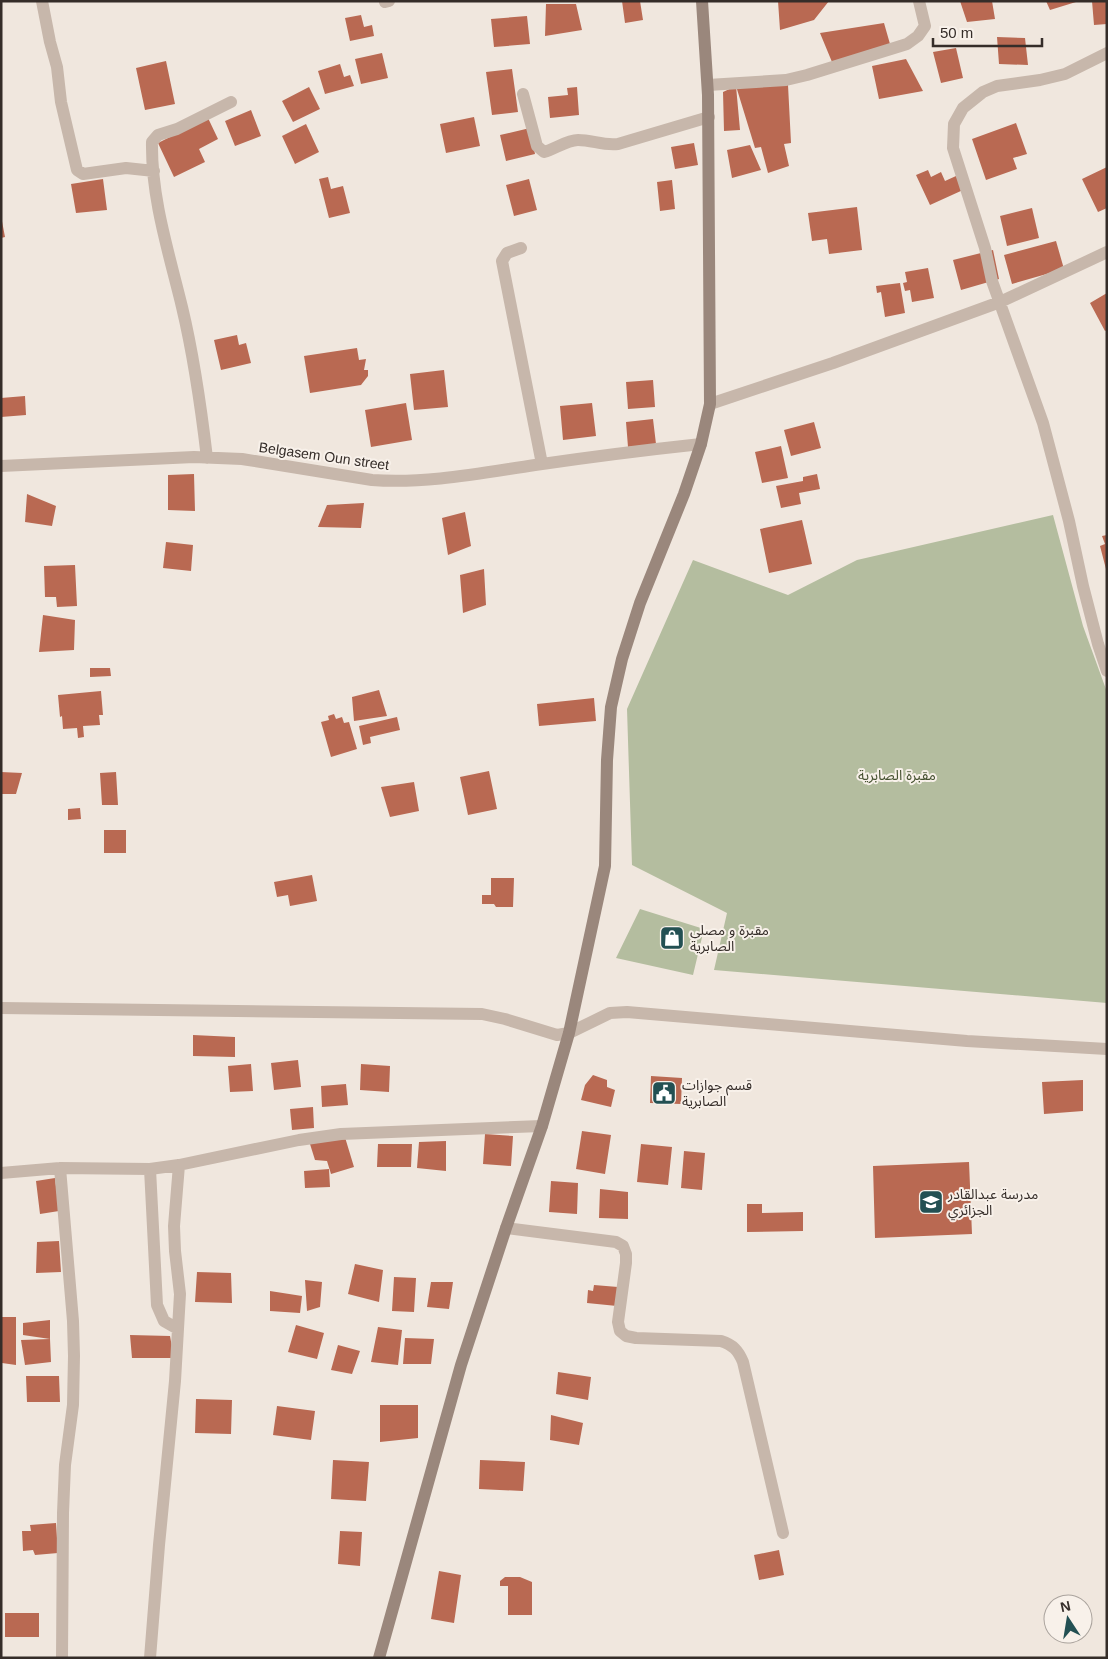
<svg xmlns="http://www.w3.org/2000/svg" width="1108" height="1659" viewBox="0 0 1108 1659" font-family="Arial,'Noto Sans Arabic',sans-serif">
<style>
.green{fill:#b4bd9f}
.building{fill:#b96952}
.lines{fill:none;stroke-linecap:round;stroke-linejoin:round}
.street{stroke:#c7b7ab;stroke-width:12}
.secondary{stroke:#9a877c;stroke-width:12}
.labels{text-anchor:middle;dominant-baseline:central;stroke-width:4;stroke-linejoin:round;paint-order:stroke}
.street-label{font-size:14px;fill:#352d29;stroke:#f8f1ea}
.park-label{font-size:14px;fill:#455130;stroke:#f8f1ea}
.poi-label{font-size:14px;fill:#352d29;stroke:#f8f1ea;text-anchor:start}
</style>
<rect width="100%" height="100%" fill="#f0e7de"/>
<path class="green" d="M1053 515 1083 626 1107 692V1003L714 970 727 913 632 865 627 709 693 560 788 595 857 560Z
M640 909 704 929 693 975 616 958Z"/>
<path class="building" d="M622 1H640L643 20 625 23Z
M778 1H829L814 20 780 30Z
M960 1H992L995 19 967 22Z
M1046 1H1076V2L1050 10Z
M1092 1H1107V24L1094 25Z
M546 4H576L582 30 545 36Z
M361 15 364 27 372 25 374 36 350 41 345 18Z
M527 16 530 44 494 47 491 19Z
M884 23 890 44 832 62 820 33Z
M997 37 1025 38 1028 65 999 64Z
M956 48 963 78 941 83 933 52Z
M382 53 388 78 361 84 355 59Z
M906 59 923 91 879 99 872 66Z
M166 61 175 104 145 110 136 68Z
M340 64 344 77 350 75 354 86 325 94 318 71Z
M512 69 518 112 492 115 486 72Z
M788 85 791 143 784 144 789 166 768 173 761 147 755 148 736 86 740 130 724 131 723 92 736 86Z
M309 87 320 109 293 122 282 101Z
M577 87 579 115 550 118 548 97 568 95 567 88Z
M251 110 261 136 235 146 225 121Z
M474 117 480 146 446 153 440 124Z
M208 118 218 139 199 149 205 162 174 177 158 143Z
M1016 123 1027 154 1013 158 1017 169 986 180 972 139Z
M306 124 319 152 295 164 282 136Z
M530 128 535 154 506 161 500 135Z
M694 143 698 165 675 169 671 147Z
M750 145 761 170 732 178 727 150Z
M1107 167V208L1098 212 1082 179Z
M928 170 931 177 941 172 945 181 956 176 963 190 930 205 916 175Z
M328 177 331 189 343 186 350 213 329 218 319 179Z
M103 179 107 210 76 213 71 184Z
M529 179 537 210 514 216 506 185Z
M672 180 675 209 660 211 657 182Z
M857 207 862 250 829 254 827 239 812 241 808 213Z
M1032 208 1039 238 1007 246 1000 216Z
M1 216 5 237 1 238Z
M1056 241 1064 269 1012 284 1004 255Z
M993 250 999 279 961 290 953 260Z
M928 268 934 298 912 302 910 290 905 291 903 283 907 282 905 272Z
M900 283 905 313 885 317 881 292 877 293 876 286Z
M1107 293V330L1105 331 1090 303Z
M237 335 239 345 246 343 251 363 221 370 214 340Z
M357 348 359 360 366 359 364 370H368V376L361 385 310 393 304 356Z
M444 370 448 407 414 410 410 374Z
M653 380 655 407 628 409 626 382Z
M25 396 26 415 1 417V398Z
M406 403 412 440 371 447 365 410Z
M592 403 596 436 563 440 560 406Z
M653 419 656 444 628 447 626 422Z
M814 422 821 448 791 456 784 430Z
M781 446 788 478 762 483 755 452Z
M194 474 195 511 168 510V475Z
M817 474 820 489 799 493 801 504 781 508 776 486 803 481V477Z
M27 494 56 506 52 526 25 522Z
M364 503 361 528 318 527 327 505Z
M465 512 471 546 448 555 442 518Z
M802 520 812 564 769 573 760 529Z
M1107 535V569H1106L1100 546 1105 544 1102 536Z
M166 542 193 545 191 571 163 568Z
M75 565 77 606 57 607 56 597H45L44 566Z
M484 569 486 605 463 613 460 575Z
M43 615 75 620 74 650 39 652Z
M90 668H110L111 676 90 677Z
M379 690 387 716 354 721 352 697Z
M101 691 103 715H99L100 725 83 726 84 737 78 738 77 728 63 729 62 716 60 717 58 695Z
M594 698 596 721 539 726 537 704Z
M334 714 336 719 342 717 344 723 349 722 357 749 331 757 321 722 329 720 328 716Z
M397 717 400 730 370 737 371 743 363 745 359 726Z
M489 771 497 809 468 815 460 777Z
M1 772 22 773 16 794H1Z
M116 772 118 805H102L100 773Z
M414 782 419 811 390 817 381 787Z
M80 808 81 819 68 820V809Z
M104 830H126V853H104Z
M312 875 317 901 290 906 288 895 277 897 274 882Z
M491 878H514L513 907H496L494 904H482V895H491Z
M193 1035 235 1037V1057L193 1056Z
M298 1060 301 1087 274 1090 271 1063Z
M251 1064 253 1091 230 1092 228 1066Z
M361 1064 390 1066 389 1092 360 1090Z
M593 1075 607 1080V1087L615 1090 611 1107 581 1100 585 1085Z
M651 1076 682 1078 681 1104 650 1103Z
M1083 1080V1111L1044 1114 1042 1082Z
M346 1084 348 1105 322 1107 321 1086Z
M313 1107 314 1128 292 1130 290 1109Z
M582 1131 611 1135 605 1174 576 1169Z
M344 1134 354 1167 331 1174 327 1161 315 1160 310 1144Z
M485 1134 513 1136 511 1166 483 1164Z
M446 1141V1171L417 1168 419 1142Z
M378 1144H412L411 1167H377Z
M641 1144 672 1147 668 1185 637 1182Z
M684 1151 705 1153 702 1190 681 1188Z
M969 1162 972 1234 875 1238 873 1166Z
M329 1169 330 1187 305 1188 304 1171Z
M55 1178 59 1211 40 1214 36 1181Z
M551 1181 578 1183 577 1214 549 1212Z
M600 1189 628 1192V1219L599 1218Z
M747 1204H762V1213L803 1212V1231L747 1232Z
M59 1241 61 1272 36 1273 37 1242Z
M355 1264 383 1270 379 1302 348 1294Z
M197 1272 231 1273 232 1303 195 1302Z
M394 1277 416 1278 414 1312 392 1311Z
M305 1280 322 1282 320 1307 307 1311Z
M431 1282H453L449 1309 427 1307Z
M594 1285 618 1287 617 1306 587 1303 588 1290 593 1291Z
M270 1291 302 1296 300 1313 270 1311Z
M2 1317H16V1365L2 1363Z
M50 1320V1339L23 1335V1323Z
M296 1325 324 1333 317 1359 288 1352Z
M378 1327 402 1330 398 1365 371 1362Z
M130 1335 170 1336 174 1358H132Z
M405 1338 434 1339 431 1364H403Z
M50 1339 51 1362 25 1365 21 1340Z
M338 1345 360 1351 352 1374 331 1370Z
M558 1372 591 1377 588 1400 556 1394Z
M26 1376H59L60 1402H27Z
M196 1399 232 1400 231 1434 195 1433Z
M380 1405H418V1438L380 1442Z
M277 1406 315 1411 311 1440 273 1435Z
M551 1415 583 1423 579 1445 550 1440Z
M333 1460 369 1462 366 1501 331 1499Z
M480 1460 525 1462 523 1491 479 1489Z
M56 1523 58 1553 35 1555 33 1550 23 1551 22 1531H31L30 1525Z
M340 1531 362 1532 360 1566 338 1564Z
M779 1550 784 1575 759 1580 754 1555Z
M439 1571 461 1575 454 1623 431 1619Z
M505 1577H520L532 1582V1615H508V1586H500V1581Z
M5 1613H39V1637H5Z"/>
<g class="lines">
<path class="street" d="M42 1 50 42 57 67 61 102 77 170 83 174 126 168 154 171
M385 2 389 1
M1107 53 1065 74 1040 80 997 86 983 92 963 108 954 124 953 148 985 248 992 281 1043 423 1069 521 1083 586 1098 644 1107 671
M708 85 786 80 807 75 907 44 918 36 925 26 919 1
M523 94 537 146 544 152C555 149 567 140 578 140 592 140 604 146 618 144L709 117
M521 248 507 253 502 261 542 464
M710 404 833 363 1000 302 1107 252
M207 458C201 407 194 357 182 307 169 253 151 198 152 142L158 135 177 129 231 102
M1 466 194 457 242 459 372 480C426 484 481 473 535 465 590 457 645 450 701 444
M1 1008 482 1014 505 1019 557 1035 569 1033 610 1013 627 1012 967 1041 1107 1049
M60 1168 73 1321 74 1356 73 1405 65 1465 63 1513 62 1658
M150 1169 157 1305 164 1321 178 1329
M1 1173 60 1168 150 1169 179 1165 299 1140 341 1134 542 1126
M506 1228 616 1242 623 1246 626 1254V1263L618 1322 620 1331 626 1336 636 1338 721 1341C733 1345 738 1350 743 1362L783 1533
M150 1658 159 1545 175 1381 180 1294 175 1251 174 1226 179 1165"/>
<path class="secondary" d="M379 1658 461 1365 506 1228 542 1126 569 1033 605 866 607 760 611 707 622 659 640 603 684 494 701 444 710 404 708 95 702 1"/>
</g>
<defs>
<symbol id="shop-square" viewBox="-11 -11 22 22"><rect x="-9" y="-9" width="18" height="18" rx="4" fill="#235053" stroke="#f8f1ea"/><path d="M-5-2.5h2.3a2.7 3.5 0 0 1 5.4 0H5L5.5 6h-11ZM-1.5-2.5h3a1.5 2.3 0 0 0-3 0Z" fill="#fff"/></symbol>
<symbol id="civic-square" viewBox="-11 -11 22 22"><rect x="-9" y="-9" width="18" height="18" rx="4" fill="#235053" stroke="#f8f1ea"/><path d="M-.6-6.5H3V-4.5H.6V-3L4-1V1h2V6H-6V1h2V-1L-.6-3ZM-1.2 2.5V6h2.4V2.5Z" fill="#fff"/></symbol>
<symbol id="school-square" viewBox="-11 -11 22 22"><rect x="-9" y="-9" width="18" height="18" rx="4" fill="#235053" stroke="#f8f1ea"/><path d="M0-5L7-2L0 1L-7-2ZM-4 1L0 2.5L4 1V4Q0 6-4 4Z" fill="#fff"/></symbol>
</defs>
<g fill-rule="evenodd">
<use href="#shop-square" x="658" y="924" width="28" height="28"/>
<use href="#civic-square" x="650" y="1079" width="28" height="28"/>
<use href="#school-square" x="917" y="1188" width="28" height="28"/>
</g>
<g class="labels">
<g class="street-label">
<text transform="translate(324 456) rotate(8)">Belgasem Oun street</text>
</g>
<g class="park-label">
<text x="897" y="775">مقبرة الصابرية</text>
</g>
<g class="poi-label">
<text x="690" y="930">مقبرة و مصلى<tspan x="690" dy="16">الصابرية</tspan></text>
<text x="682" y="1085">قسم جوازات<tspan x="682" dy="16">الصابرية</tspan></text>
<text x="948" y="1194">مدرسة عبدالقادر<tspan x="948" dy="16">الجزائري</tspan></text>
</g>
</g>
<rect width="1108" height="1659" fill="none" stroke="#352d29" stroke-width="5"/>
<g transform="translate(1068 1619) rotate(348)"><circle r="24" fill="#f8f1ea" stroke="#aaa39d"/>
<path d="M0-4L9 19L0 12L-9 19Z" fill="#235053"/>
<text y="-8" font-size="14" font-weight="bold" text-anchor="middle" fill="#352d29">N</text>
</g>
<path d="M933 38v8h109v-8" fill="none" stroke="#352d29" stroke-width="2.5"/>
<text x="940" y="38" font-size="15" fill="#352d29" stroke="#f8f1ea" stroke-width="4" paint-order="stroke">50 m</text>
</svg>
